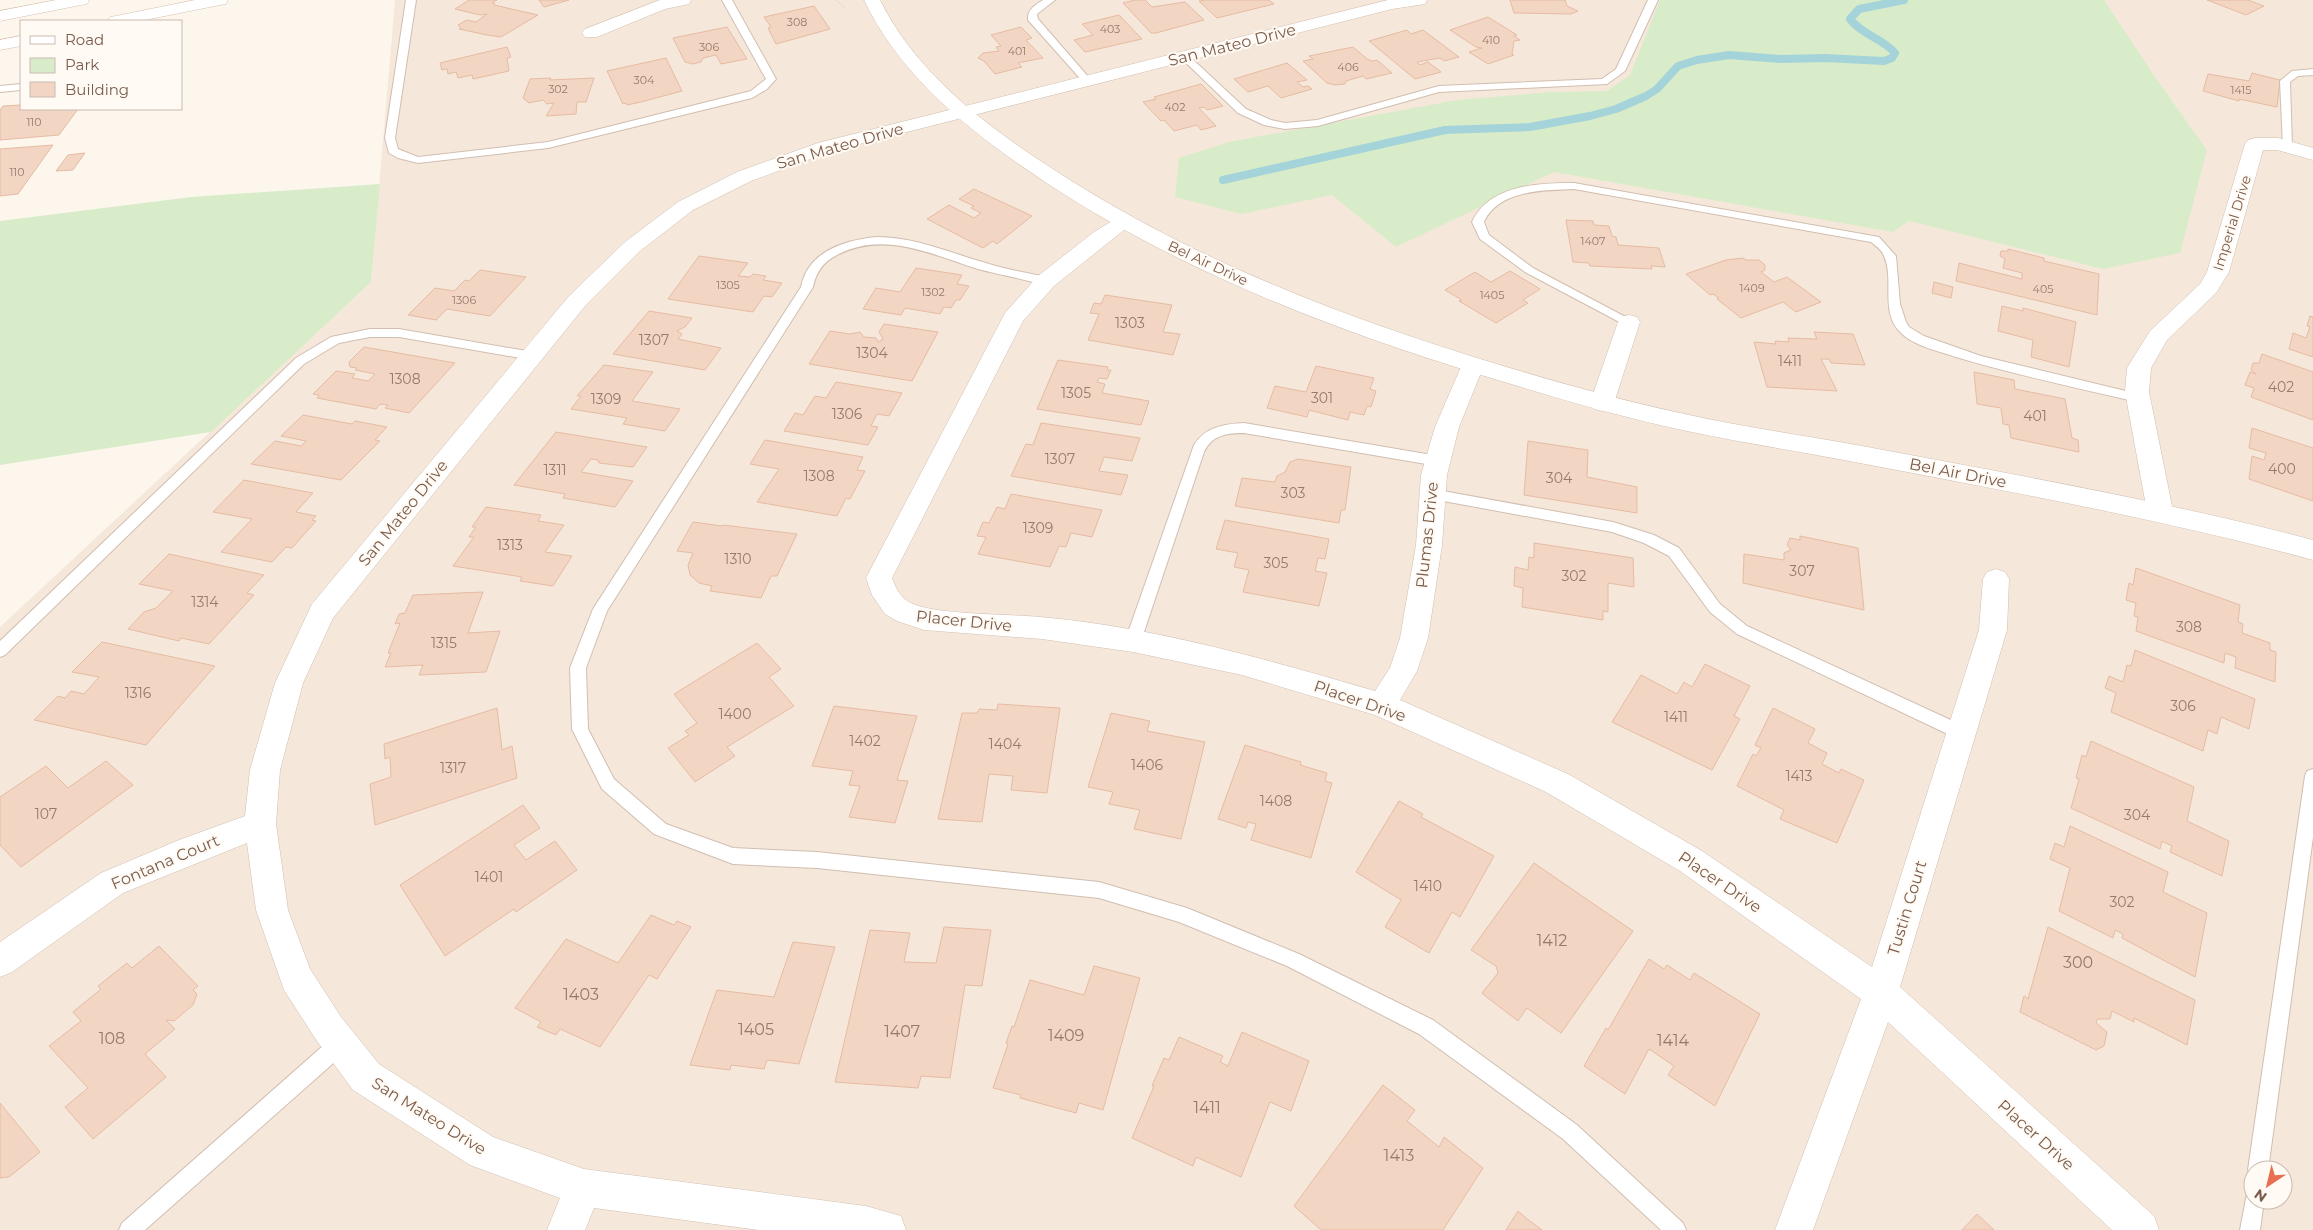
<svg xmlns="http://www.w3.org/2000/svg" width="2313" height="1230" viewBox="0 0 2313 1230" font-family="Montserrat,sans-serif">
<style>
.residential{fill:#f5e8da;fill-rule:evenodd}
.green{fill:#d8ecc9}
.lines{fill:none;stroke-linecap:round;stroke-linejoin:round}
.stream{stroke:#a5d3da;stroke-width:8}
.building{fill:#f3d5c3;stroke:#e6bba3}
.service-casing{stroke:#d1beb0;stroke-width:2}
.minor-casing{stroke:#d1beb0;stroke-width:1}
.tertiary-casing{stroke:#d1beb0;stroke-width:1}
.secondary-casing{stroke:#d6c0b0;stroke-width:1}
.path{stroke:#d9b8a5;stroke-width:2;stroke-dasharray:0.5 2.5;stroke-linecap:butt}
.service{fill:#fff;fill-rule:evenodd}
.minor{fill:#fff;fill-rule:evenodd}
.tertiary{fill:#fff;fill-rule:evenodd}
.secondary{fill:#fff;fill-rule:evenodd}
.labels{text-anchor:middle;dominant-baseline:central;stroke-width:4;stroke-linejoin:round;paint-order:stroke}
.far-number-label{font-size:11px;fill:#987a6a}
.far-street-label{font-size:14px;fill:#7a5c4d;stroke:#fffaf3}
.number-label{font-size:14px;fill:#987a6a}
.street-label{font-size:16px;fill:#7a5c4d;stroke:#fffaf3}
.near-number-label{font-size:16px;fill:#987a6a}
</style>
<rect width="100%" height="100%" fill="#fdf6ec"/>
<path class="residential" d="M395 0H2313V1230H0V627L371 282ZM2253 1170H2283V1200H2253Z"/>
<path class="green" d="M1660 0H2104L2155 77 2207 150 2180 253 2103 269 1909 221 1893 232 1554 172 1396 247 1332 195 1241 214 1175 197 1179 158 1229 142 1457 100 1551 92 1607 91 1630 75Z
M380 184 371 282 211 432 0 465V221L191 197Z"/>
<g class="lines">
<path class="stream" d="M1223 180 1445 130 1530 127 1590 116 1616 109 1646 96 1657 89 1678 66 1697 60 1729 55 1780 59 1825 58 1884 61 1892 58 1895 53C1882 38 1862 35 1850 19L1859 9 1904 0"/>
</g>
<path class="building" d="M469 0H497L492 3 495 4 494 5 538 15 501 37 487 35 459 29 461 28 458 25 467 20 476 22 487 14 480 15 455 9Z
M539 0H569L544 7Z
M1135 0H1145L1152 7 1185 2 1204 20 1156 33H1151L1123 3Z
M1205 0H1269L1274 4 1217 18 1199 1Z
M1510 0H1565L1567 6 1578 11 1571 14 1514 13Z
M2207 0H2248L2264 6 2246 15Z
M814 6 830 29 776 44 768 28 771 27 764 17Z
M1119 15 1142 39 1085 52 1074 40 1093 35 1082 24Z
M1488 17 1517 35 1514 36 1520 40 1514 41 1512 54 1514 55 1488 64 1469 52 1482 48 1476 47 1450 30Z
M727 27 747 59 721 64 716 55 703 58 701 62 693 64 685 62 673 38Z
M1021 27 1032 38 1026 40 1043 58 1018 63 1022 67 995 74 984 61 978 58 983 53 999 51 996 47 1001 46 991 35Z
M1407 30 1411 34 1423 30 1459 57 1444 61 1440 58 1417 62 1420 65 1428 62 1441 72 1415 79 1369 41Z
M507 47 511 57 507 58 509 71 473 79 472 75 458 78 456 72 448 74 447 69 442 70 440 63Z
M1353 47 1367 59 1372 61 1377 60 1392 73 1366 79 1363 76 1346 81 1345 84 1335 85 1327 83 1303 61 1313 59 1309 56Z
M666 58 682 91 641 102 627 105 626 103 623 104 607 71Z
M1287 63 1307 80 1297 82 1303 87 1308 86 1312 89 1281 98 1268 86 1248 92 1234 79Z
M2252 73 2280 80 2277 107 2239 99V101L2203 91 2208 74 2249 81Z
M551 78 550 80 594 78 586 102H577L576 114 546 116 554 103 547 104 543 100 529 103 523 98 530 79Z
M1201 84 1223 106 1207 110 1204 107 1199 108 1216 126 1201 130 1197 125 1174 131 1164 120 1161 121 1143 102 1156 99 1154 97Z
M21 105V109H78L59 135 0 140V110L3 106Z
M53 145 18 194 0 196V149Z
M85 153 73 170 56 171 68 155Z
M974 189 1032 216 997 244 993 241 983 248 927 219 949 205 974 218 981 213 971 208 974 206 959 199Z
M1566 220 1593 221 1594 225 1609 226 1612 236 1616 237 1618 245 1659 248 1665 267 1651 266 1652 269 1590 266 1589 263 1573 262Z
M2008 249 2044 258V261L2099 274 2097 315 1956 281 1959 263 2022 279V273L2003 268 2005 259 2000 256 2001 251H2008Z
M699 256 748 263 738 276 750 277 753 274 766 276 763 280 782 283 772 297 764 296 753 312 668 299Z
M1743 258 1746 260H1759L1765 265V270L1761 272 1774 282 1787 277 1821 302 1796 312 1783 302 1741 318 1717 299 1719 298 1713 294 1710 295 1686 274 1726 260Z
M916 268 962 275 957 284 969 286 960 300H956L951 308 944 307 940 314 905 308 901 315 863 309 876 288 900 292Z
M480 270 526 277 490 316 447 309 436 320 408 315 435 288 454 291 465 280 469 281Z
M1510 271 1540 289 1523 300 1528 303 1496 323 1459 301 1462 300 1445 290 1475 272 1491 282Z
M1934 282 1953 287 1951 298 1932 293Z
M1105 295 1172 305 1163 332 1180 334 1173 355 1088 340 1099 314 1090 313 1094 303 1101 304Z
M2002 306 2019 310 2023 311V308L2076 322 2069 367 2031 357 2033 340 1998 331Z
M649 311 692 318 685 327 677 331 682 334 678 339 721 348 705 370 613 354Z
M2310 316 2313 317V357L2289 349 2293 333 2306 338 2310 327 2307 326Z
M884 324 938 332 912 381 809 364 830 331 850 334 860 332 864 337 876 338 878 342 883 339 879 332Z
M1814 332 1853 334 1865 365 1831 363 1829 359H1821L1837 391 1767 387 1754 342 1776 344 1775 341 1789 342 1788 338 1817 339Z
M364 347 455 363 409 413 385 408 388 405 380 404 376 409 317 398 319 395 313 394 336 371 355 374 352 378 368 381 375 374 355 370 357 368 350 367 349 362Z
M2262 354 2313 372V420L2251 397 2254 388 2245 385 2250 372 2256 374 2251 370 2253 363H2259Z
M1058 360 1108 367 1107 370H1111L1107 379 1099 378 1097 382 1105 384 1102 393 1149 401 1141 425 1037 409Z
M604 365 653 372 632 401 680 409 665 431 623 424 627 418 571 409 581 396H577Z
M1316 366 1374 378 1370 389 1376 391 1371 407 1367 406 1364 415 1350 412 1348 420 1309 410 1307 417 1267 408 1275 386 1306 392Z
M1974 372 2014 380 2015 389 2065 399 2072 438 2078 440 2079 452 2011 438 2009 425 2003 424 2001 408 1977 404Z
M836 382 902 393 889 416 877 414 871 426 878 427 868 445 784 431 795 413 803 415 815 396 826 398Z
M303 415 352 424 355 421 387 427 375 440 380 441 341 480 251 464 275 441 301 446 306 441 281 436Z
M1041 423 1140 438 1132 461 1104 457 1099 471 1128 475 1121 495 1011 476 1026 444 1033 445Z
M2252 428 2313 448V501L2249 479 2252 456 2264 460 2266 453 2249 448Z
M556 432 647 447 633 467 599 463 598 460 591 459 581 472 633 481 615 507 563 498 565 494 514 485Z
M765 440 863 457 857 470 865 471 850 499 846 498 837 516 757 502 779 469 750 464Z
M1528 441 1588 450 1587 477 1637 487V513L1524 495Z
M1298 459 1351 467 1345 510H1341L1339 523 1235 506 1242 478 1275 482 1277 476 1285 472 1290 462Z
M244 480 313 493 296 512 316 516 312 520 316 521 292 548 286 547 272 562 221 552 252 519 213 512Z
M1011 494 1102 510 1092 537 1071 533 1066 547 1059 546 1050 567 978 554 986 537 977 536 983 522 989 523 997 507 1005 509Z
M486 507 541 515 538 521 564 525 545 552 572 556 553 586 520 581 522 577 453 566 474 537H469L476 527H472Z
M1225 520 1329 539 1325 559 1318 558 1315 571 1327 573 1319 606 1243 592 1249 570 1234 567 1238 553 1216 549Z
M693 522 722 526 723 525 797 534 777 576H771L761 598 710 591 712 586 699 583 690 575 688 565 693 553 677 551Z
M1800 536 1858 548 1864 610 1743 583 1744 554 1784 560V553L1791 550 1787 545 1790 538 1800 540Z
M1534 543 1633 558 1634 587 1608 583V612L1603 611V620L1522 607 1523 588 1514 586 1515 567 1528 570 1529 557 1534 558Z
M169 554 264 575 247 593 254 595 209 644 181 638 179 641 128 629 144 612 156 608 173 591 139 584Z
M2136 568 2240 605 2238 622 2243 624 2242 633 2270 643V650L2276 652 2275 682 2235 668 2236 657 2225 653 2224 663 2136 631 2138 617 2134 616 2136 603 2126 600 2129 583 2133 585Z
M483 592 468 633 500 631 486 672 419 675 423 665 385 667 391 653H388L400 623 395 624 399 614 405 613 413 595Z
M102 642 215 666 146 745 34 720 58 696 65 698 71 691 84 694 99 677 72 672Z
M757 643 781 669 769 677 794 706 727 747 735 756 695 782 668 748 689 735 685 731 697 723 674 694Z
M2135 650 2255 699 2249 729 2221 717 2217 734 2208 730 2203 751 2111 712 2116 693 2105 688 2109 676 2123 682 2127 665 2131 666Z
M1705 664 1750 686 1734 716 1740 719 1712 770 1612 722 1641 675 1677 694 1684 682 1692 687Z
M998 704 1060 708 1047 793 1011 790 1013 776 989 774 982 822 938 819 962 713H977L979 709 997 710Z
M834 706 917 716 897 780 908 781 895 823 849 817 860 786 849 785 853 771 812 766Z
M497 708 502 750 512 746 517 778 375 825 370 784 391 777 390 757 385 759 384 744Z
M1773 708 1815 729 1808 743 1827 753 1822 764 1839 773 1841 769 1864 780 1837 843 1780 819 1784 810 1737 786 1753 754 1756 756 1761 748 1755 745Z
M1111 713 1150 721 1147 731 1205 742 1181 839 1134 829 1140 810 1109 804 1113 792 1088 787Z
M2091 741 2194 787 2187 821 2229 841 2222 876 2170 852 2172 846 2162 841 2160 849 2071 808 2079 779 2076 778 2082 755 2086 757Z
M1245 745 1301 762 1300 765 1327 773 1325 781 1332 783 1311 858 1251 840 1256 824 1248 822 1246 828 1218 819Z
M106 761 133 785 21 867 0 845V797L46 766 68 788Z
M1399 801 1423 814 1421 817 1494 856 1460 917 1452 912 1429 953 1385 927 1401 900 1356 872Z
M523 805 540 828 514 845 526 860 555 841 577 870 516 912 514 909 445 956 400 885Z
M2070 826 2168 872 2163 892 2207 913 2195 977 2122 938 2123 934 2115 930 2113 938 2059 911 2070 868 2050 859 2055 843 2064 847Z
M1534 863 1633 931 1561 1033 1527 1008 1518 1021 1484 995 1482 993 1498 973 1496 966 1471 950Z
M651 915 674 925 677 921 691 927 657 979 649 975 600 1047 560 1029 556 1035 537 1027 541 1022 515 1008 566 939 618 963Z
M944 927 991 930 982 986 965 985 950 1078 921 1076 918 1088 835 1082 870 930 910 933 904 962 936 963Z
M2048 927 2195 1000 2187 1045 2134 1018V1022L2112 1011 2110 1019H2097L2096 1023 2107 1032 2104 1046 2096 1050 2020 1012 2024 996 2028 999Z
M793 942 835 947 799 1064 767 1060 764 1069 731 1065 730 1070 690 1065 717 990 774 997Z
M159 946 198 986 193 990 197 994 193 1005 174 1021 166 1020 175 1029 145 1054 166 1077 93 1139 65 1107 88 1088 49 1046 81 1021 73 1012 101 989 98 986 127 963 132 968Z
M1649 959 1664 969 1667 965 1690 980 1694 973 1760 1014 1715 1106 1668 1075 1674 1066 1649 1049 1625 1094 1584 1066 1606 1028 1608 1030Z
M1094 966 1140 978 1103 1110 1079 1103 1076 1113 1020 1098 1021 1095 993 1088 1008 1044 1006 1043 1012 1026 1014 1027 1030 980 1084 995Z
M1242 1032 1309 1061 1291 1111 1270 1102 1241 1177 1196 1157 1193 1166 1132 1138 1154 1086H1152L1164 1058 1169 1060 1179 1037 1223 1056 1220 1062 1228 1066Z
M1383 1085 1415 1110 1407 1121 1439 1147 1444 1137 1483 1168 1443 1230H1321L1294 1206Z
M0 1103 40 1152 9 1177 0 1178Z
M1518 1211 1526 1218 1542 1230H1506Z
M1977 1214 1994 1230H1962Z"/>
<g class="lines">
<defs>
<path id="service" d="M406 0H416L395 138 398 149 418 157 548 142 751 91 766 79 722 0H732L776 79 767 89 752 98 548 148 418 163 398 158 389 153 385 138Z
M1043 0H1055L1037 14 1038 19 1091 80V84H1085L1028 20C1027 10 1035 5 1043 0Z
M1648 0H1658L1625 71 1607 84 1439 92 1318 126 1285 129 1264 125 1238 113 1180 57 1185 54 1188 55 1246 109 1271 120 1285 123 1317 120 1439 86 1602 79 1616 69Z
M2313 69V75L2298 76 2290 82 2292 146 2287 149 2283 148 2280 81 2292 71Z
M21 84V90L0 92V86Z
M1574 183 1879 237 1896 256 1900 304 1906 322 1909 327 1924 336 1981 356 2138 394 2144 398 2138 402C2077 388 2016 375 1956 357 1939 351 1914 346 1901 333 1879 312 1895 280 1884 256 1882 250 1876 246 1871 242L1574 189C1544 190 1498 190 1484 222L1489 235 1533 268 1635 322 1629 326 1625 325 1525 272 1480 239 1472 222C1489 185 1538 183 1574 183Z
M877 237C915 237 950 253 986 263 1007 270 1029 273 1050 278L1052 281 1046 285C1023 279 1001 275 978 269 933 255 884 230 837 255 823 262 816 272 813 287L607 611 586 668 588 729 614 779 666 824 733 848 817 852 1099 882 1187 908 1299 954 1433 1020 1577 1125 1683 1223 1686 1230H1661L1563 1139 1419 1034 1287 966 1179 922 1099 898 817 868 733 864 654 834 602 789 572 729 570 668 593 609 801 287C808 251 845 240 877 237Z
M370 329H399L532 352 538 356 532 360 399 337H370L339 343 304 364 5 655 0 657V641L296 358 331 337Z
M1244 423 1438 456 1445 461 1438 466 1244 433C1227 433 1212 435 1204 452L1141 641 1138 645 1133 647 1128 645 1125 641 1194 445C1205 427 1224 424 1244 423Z
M1432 489 1613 522 1654 535 1679 548 1720 604 1747 626 1968 728 1970 733 1968 738 1962 740 1956 738 1737 634 1710 612 1669 556 1644 543 1612 532 1427 498 1425 494 1427 490Z
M2313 769V837L2268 1170H2253V1178L2248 1170 2305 776 2307 771Z
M340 1034 347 1037 350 1044 347 1051 145 1230H119L122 1223 333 1037Z
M2253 1190V1200H2264L2260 1230H2240L2247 1193Z"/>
<path id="minor" d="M660 0H691L689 4 665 9 597 37H585L582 33 585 29Z
M1388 0H1427L1425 4 1392 9 832 151 751 181 693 210 640 251 585 306 333 618 303 683 280 770 276 824 288 910 310 969 341 1017 379 1064 493 1137 584 1169 866 1206 901 1216 906 1230H759L594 1208 585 1230H547L560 1198 470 1165 353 1090 317 1041 284 990 256 910 247 843 123 893 12 972 0 977V942L101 873 179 840 245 816 250 770 275 683 312 604 569 296 625 242 678 202 737 172 818 143Z
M2255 138H2278L2313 148V160L2277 150H2263L2229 272 2216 293 2167 340 2151 368 2149 392 2173 511 2169 518 2160 520 2151 518 2147 511 2125 392 2127 368 2150 331 2200 284 2207 272 2245 144 2248 140Z
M1124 216 1131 218 1134 222 1054 286 1023 321 892 578C896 588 899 596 909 602 930 615 1011 614 1040 617 1154 627 1265 659 1375 691L1390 668 1400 638 1416 545 1421 475 1435 427 1464 360 1472 357 1480 360 1484 365 1459 427 1447 475 1442 545 1428 638 1417 671 1400 700 1568 774 1702 851 1872 967 1979 630 1983 579 1987 572 1996 569 2005 572 2009 579 2007 630 1900 987 2154 1216 2159 1230H2112L1888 1022 1813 1230H1775L1861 999 1680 871 1546 792 1375 715 1242 675 1133 652 1042 639 924 630 897 621 885 614 872 595 866 578 1005 313 1038 276 1094 232 1117 218Z
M1629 315 1637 317 1640 322 1614 403 1610 409 1602 411 1594 409 1590 403 1618 322 1621 317Z"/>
<path id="tertiary" d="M864 0H880C917 75 990 129 1059 173 1192 259 1340 316 1490 362 1553 381 1616 399 1680 413 1737 426 1794 434 1851 444 2006 473 2160 500 2313 540V560C2158 518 2001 490 1844 460 1791 450 1739 442 1687 431 1616 416 1547 395 1478 374 1328 328 1180 270 1048 184 976 136 902 80 864 0Z"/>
<path id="secondary" d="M56 0H89L87 4 81 5 0 21V11Z
M195 0H228L226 4 220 5 140 21H108L110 17 116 16Z
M21 36V46L0 50V40Z"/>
</defs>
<use href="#service" class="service-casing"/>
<use href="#minor" class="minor-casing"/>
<use href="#tertiary" class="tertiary-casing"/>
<use href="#secondary" class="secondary-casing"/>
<path class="path" d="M837 0 845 8"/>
<use href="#service" class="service"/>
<use href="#minor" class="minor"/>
<use href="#tertiary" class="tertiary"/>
<use href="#secondary" class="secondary"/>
</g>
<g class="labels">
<g class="far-number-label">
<text x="797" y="22">308</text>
<text x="1110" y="29">403</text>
<text x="1491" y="40">410</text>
<text x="709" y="47">306</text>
<text x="1017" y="51">401</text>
<text x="1348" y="67">406</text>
<text x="644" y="80">304</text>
<text x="558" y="89">302</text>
<text x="2241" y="90">1415</text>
<text x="1175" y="107">402</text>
<text x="34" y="122">110</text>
<text x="17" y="172">110</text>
<text x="1593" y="241">1407</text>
<text x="728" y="285">1305</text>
<text x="1752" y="288">1409</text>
<text x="2043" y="289">405</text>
<text x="933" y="292">1302</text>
<text x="1492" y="295">1405</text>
<text x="464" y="300">1306</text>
</g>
<g class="far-street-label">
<text transform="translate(2232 223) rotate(-73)">Imperial Drive</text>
<text transform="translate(1208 263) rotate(25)">Bel Air Drive</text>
</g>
<g class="number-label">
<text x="1130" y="323">1303</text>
<text x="654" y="340">1307</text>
<text x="872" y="353">1304</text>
<text x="1790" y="361">1411</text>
<text x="405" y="379">1308</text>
<text x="2281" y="387">402</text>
<text x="1076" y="393">1305</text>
<text x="1322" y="398">301</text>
<text x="606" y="399">1309</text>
<text x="847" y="414">1306</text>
<text x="2035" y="416">401</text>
<text x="1060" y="459">1307</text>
<text x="2282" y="469">400</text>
<text x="555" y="470">1311</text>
<text x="819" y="476">1308</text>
<text x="1559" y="478">304</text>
<text x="1293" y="493">303</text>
<text x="1038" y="528">1309</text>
<text x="510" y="545">1313</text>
<text x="738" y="559">1310</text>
<text x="1276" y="563">305</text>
<text x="1802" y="571">307</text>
<text x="1574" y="576">302</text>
<text x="205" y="602">1314</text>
<text x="2189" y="627">308</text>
<text x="444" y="643">1315</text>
<text x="138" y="693">1316</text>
<text x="2183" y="706">306</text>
<text x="735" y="714">1400</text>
<text x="1676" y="717">1411</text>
<text x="865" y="741">1402</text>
<text x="1005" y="744">1404</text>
<text x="1147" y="765">1406</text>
<text x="453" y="768">1317</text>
<text x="1799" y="776">1413</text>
<text x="1276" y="801">1408</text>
<text x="46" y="814">107</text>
<text x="2137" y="815">304</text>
<text x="489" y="877">1401</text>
<text x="1428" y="886">1410</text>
<text x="2122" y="902">302</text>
</g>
<g class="street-label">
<text transform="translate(1232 45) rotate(-14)">San Mateo Drive</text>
<text transform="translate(840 146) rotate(-16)">San Mateo Drive</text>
<text transform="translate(1958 473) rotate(11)">Bel Air Drive</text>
<text transform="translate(403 513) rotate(-51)">San Mateo Drive</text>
<text transform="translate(1427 535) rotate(-84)">Plumas Drive</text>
<text transform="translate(964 621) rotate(6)">Placer Drive</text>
<text transform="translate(1360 701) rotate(19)">Placer Drive</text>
<text transform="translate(165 862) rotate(-23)">Fontana Court</text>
<text transform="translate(1720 882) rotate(34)">Placer Drive</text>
<text transform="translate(1907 908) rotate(-73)">Tustin Court</text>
<text transform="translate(429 1116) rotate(32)">San Mateo Drive</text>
<text transform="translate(2036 1135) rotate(42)">Placer Drive</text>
</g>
<g class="near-number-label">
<text x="1552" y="940">1412</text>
<text x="2078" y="962">300</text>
<text x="581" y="994">1403</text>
<text x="756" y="1029">1405</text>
<text x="902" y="1031">1407</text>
<text x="1066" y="1035">1409</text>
<text x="112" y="1038">108</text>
<text x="1673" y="1040">1414</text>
<text x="1207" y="1107">1411</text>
<text x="1399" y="1155">1413</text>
</g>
</g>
<rect x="20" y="20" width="162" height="90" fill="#fffaf3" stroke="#cabbb1"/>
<rect x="30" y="36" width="25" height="8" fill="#ffffff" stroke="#cabbb1"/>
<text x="65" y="45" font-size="15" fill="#7a5c4d">Road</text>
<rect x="30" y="58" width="25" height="15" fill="#d8ecc9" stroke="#cabbb1"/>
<text x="65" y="70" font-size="15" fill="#7a5c4d">Park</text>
<rect x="30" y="82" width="25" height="15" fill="#f3d5c3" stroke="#cabbb1"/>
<text x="65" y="95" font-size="15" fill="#7a5c4d">Building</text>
<g transform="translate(2268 1185) rotate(215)"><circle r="24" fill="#fffaf3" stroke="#cabbb1"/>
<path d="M0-4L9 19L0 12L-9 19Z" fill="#e76f51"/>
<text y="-8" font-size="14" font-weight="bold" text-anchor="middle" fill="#7a5c4d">N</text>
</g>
</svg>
